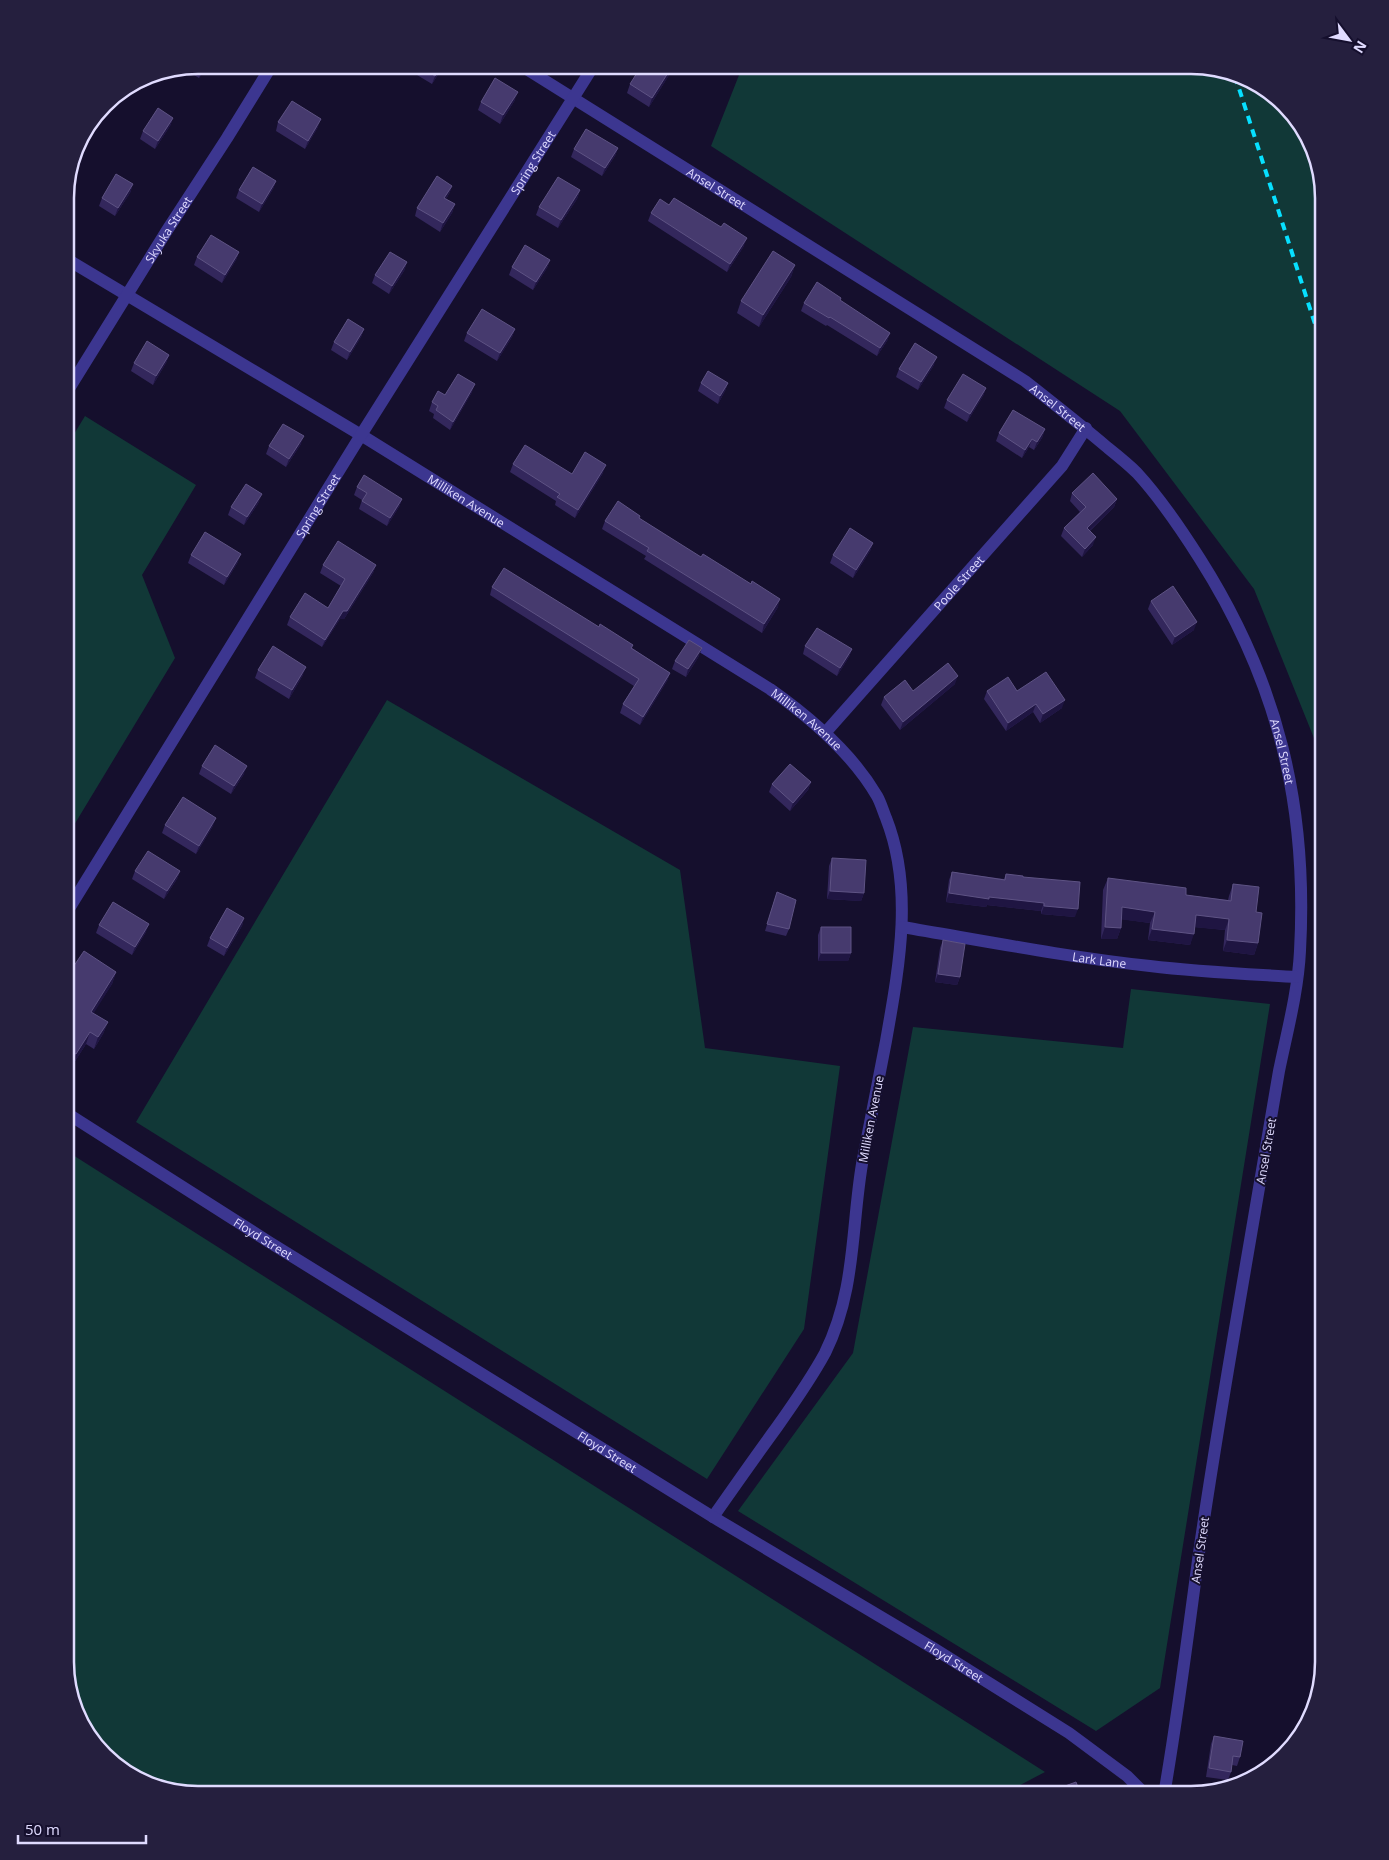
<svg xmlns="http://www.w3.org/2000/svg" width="1389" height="1860" viewBox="0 0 1389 1860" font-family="'Open Sans',sans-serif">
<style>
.green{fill:#113837}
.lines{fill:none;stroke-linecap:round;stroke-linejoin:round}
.minor{stroke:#3c3690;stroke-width:12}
.rail{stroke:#07e0ff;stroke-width:4;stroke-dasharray:8 6;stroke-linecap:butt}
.wall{fill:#33275c}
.shaded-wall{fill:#1f1542}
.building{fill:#463a6e;stroke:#5e5384}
.labels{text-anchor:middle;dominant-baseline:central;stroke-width:4;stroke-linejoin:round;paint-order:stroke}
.street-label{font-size:12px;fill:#e0dbff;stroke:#150f2d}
.rim{fill:none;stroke:#e0dbff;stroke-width:2.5}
</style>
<rect width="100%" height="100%" fill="#150f2d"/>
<path class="green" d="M743 65H1200L1258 83 1302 124 1324 198V763L1254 589 1120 411 711 146Z
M85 416 196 485 142 575 175 658 65 840V449Z
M387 700 680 870 705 1048 840 1066 804 1329 707 1479 136 1122Z
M1131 989 1270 1004 1160 1688 1096 1731 738 1511 853 1353 913 1027 1123 1048Z
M65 1150 1045 1772 1001 1795H198L132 1777 87 1736 65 1662Z"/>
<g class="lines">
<g class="minor">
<path id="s1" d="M520 65 1025 381C1053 403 1081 425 1108 448 1118 456 1128 464 1137 473 1161 499 1181 529 1200 559 1278 682 1308 806 1300 951 1298 992 1287 1032 1279 1071 1265 1149 1252 1227 1239 1305 1225 1387 1211 1470 1199 1553 1188 1634 1178 1715 1164 1795"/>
<path id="s2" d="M65 258 361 435 770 689C811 718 852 753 877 796 881 803 883 811 886 818 914 889 899 967 886 1041 878 1082 870 1123 862 1164 851 1230 856 1290 825 1353 811 1379 794 1403 777 1427 755 1457 734 1487 713 1517"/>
<path id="s3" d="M65 395 166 232 227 138 272 65"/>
<path id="s4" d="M825 733 1062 466 1086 428"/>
<path id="s5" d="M65 915 361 435 594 65"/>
<path id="s6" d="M902 927C985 941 1067 957 1150 966 1199 972 1248 974 1297 977"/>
<path id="s7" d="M65 1112 269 1242 713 1517 933 1648 1069 1733 1127 1776 1146 1795"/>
</g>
<path class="rail" d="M1235 76 1324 352"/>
</g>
<path class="wall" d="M198 65H208L199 78 184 69V68Z
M415 65H444L432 84 412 72Z
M671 72 649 107 627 93 630 84Z
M515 100 500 124 478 110 481 102Z
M173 118 170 126 155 149 140 139 143 131Z
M278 122 318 127 305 149 276 131Z
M618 148 615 156 602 176 571 157 574 149Z
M276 181 273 189 259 212 236 198 239 190Z
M133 184 130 193 115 216 99 206 102 198Z
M452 186 449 194 446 199 455 204 452 213 440 232 415 216 417 208Z
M580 190 577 199 558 228 536 215 539 207Z
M669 205 744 246 727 272 648 221 651 213Z
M239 252 236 260 222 283 194 265 197 257Z
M550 260 547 268 533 290 509 275 512 267Z
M407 262 404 271 389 294 372 283 375 275Z
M795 265 791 277 759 327 737 313 741 301Z
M841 298 840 301 890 333 887 341 877 356 827 325 826 326 801 311 804 303Z
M364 329 361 337 347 360 331 350 334 342Z
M515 329 512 337 497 361 464 341 467 333Z
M169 355 166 363 153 385 131 371 134 363Z
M934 365 918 390 896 377 899 369Z
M701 383H728L725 391 718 404 698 391Z
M986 388 983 396 967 422 944 408 947 400Z
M472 392 450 430 433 418 434 414 429 411 432 402 445 395Z
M1045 429 1042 438 1034 450 1029 447 1022 458 996 441 999 433Z
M301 444 286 467 266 454 269 446Z
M513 464 572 474 603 473 575 518 555 505 556 501 510 472Z
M357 487 402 499 399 507 387 526 359 509 362 500 354 495Z
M1072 493 1117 499 1114 507 1090 531 1093 545 1082 557 1061 536 1064 528 1080 512 1070 501Z
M259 502 244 525 228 515 231 507Z
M640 516 639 518 778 607 762 633 644 559 646 556 602 529 605 521Z
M873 543 870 551 853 578 830 563 833 555Z
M191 555 238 562 224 585 188 563Z
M323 565H376L373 573 344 619H340L322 647 287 625 290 617 328 608 341 586 320 573Z
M492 587 599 627 633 645 632 648 670 673 667 681 640 725 620 713 623 704 634 686 490 595Z
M1151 601 1194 630 1172 645 1148 609Z
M805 646 852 649 849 657 837 676 803 654Z
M699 656 686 677 672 669 675 661Z
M258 670 303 675 289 699 255 678Z
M955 684 900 730 881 705 884 697Z
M987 691H1017L1062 708 1040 723 1033 712 1006 731 984 699Z
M202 766 244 774 231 794 199 774Z
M811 782 808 790 790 811 769 792 772 784Z
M165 825 213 826 196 854 162 833Z
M832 858 864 893 861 901 827 899 829 866Z
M135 871H180L177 879 164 899 132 879Z
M952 872 1004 879 1006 874 1023 877 1075 917 1041 914V911L987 905 986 907 946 902 949 880Z
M1108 878 1186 895 1228 900 1229 896 1233 884 1256 912 1258 943 1254 955 1223 951 1225 930 1195 927 1190 945 1148 940 1150 923 1121 919V928L1117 939H1101L1103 890Z
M777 892 789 929 786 936 765 931Z
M244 918 242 926 224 956 207 946 210 938Z
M99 925 146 932 132 955 96 933Z
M821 927 851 953 848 961H818V935Z
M943 940 960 977 957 985 935 982 940 948Z
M116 972 112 984 93 1013 108 1022 103 1034 94 1049 86 1044 72 1066 65 1062V979Z
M1214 1736 1240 1757 1237 1766 1232 1765 1231 1772 1228 1780 1206 1777 1211 1744Z"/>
<path class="shaded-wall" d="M205 65H208L199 78 202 70Z
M442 65H444L432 84 435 76Z
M673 65 671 72 649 107 652 98Z
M518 92 515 100 500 124 503 115Z
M173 118 170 126 155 149 158 141Z
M321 119 318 127 305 149 308 141Z
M618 148 615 156 602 176 605 168Z
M276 181 273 189 259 212 262 204Z
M133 184 130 193 115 216 118 208Z
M452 186 449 194 441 206 444 198Z
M580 190 577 199 558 228 561 220Z
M455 204 452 213 440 232 443 223Z
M747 238 744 246 727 272 730 264Z
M239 252 236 260 222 283 225 275Z
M550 260 547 268 533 290 536 282Z
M407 262 404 271 389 294 392 286Z
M795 265 791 277 759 327 763 315Z
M364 329 361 337 347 360 350 352Z
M515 329 512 337 497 361 500 353Z
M890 333 887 341 877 356 880 348Z
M169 355 166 363 153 385 156 376Z
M937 357 934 365 918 390 921 382Z
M728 383 725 391 718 404 720 396Z
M475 384 472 392 450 430 453 422Z
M986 388 983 396 967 422 970 414Z
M1045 429 1042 438 1034 450 1037 442Z
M304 436 301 444 286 467 289 459Z
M1032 439 1029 447 1022 458 1025 450Z
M606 465 603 473 575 518 578 510Z
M262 494 259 502 244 525 247 517Z
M402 499 399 507 387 526 390 518Z
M1117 499 1114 507 1084 536 1087 528Z
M1096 537 1093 545 1082 557 1085 549Z
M873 543 870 551 853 578 856 570Z
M241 554 238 562 224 585 227 577Z
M376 565 373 573 344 619H340L322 647 325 640 343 611Z
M780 599 778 607 762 633 764 624Z
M1197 622 1194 630 1172 645 1175 637Z
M702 648 699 656 686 677 688 669Z
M852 649 849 657 837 676 840 668Z
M306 667 303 675 289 699 292 690Z
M670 673 667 681 640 725 643 717Z
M958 676 955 684 900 730 903 722Z
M1065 700 1062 708 1040 723 1043 714Z
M1036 704 1033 712 1006 731 1008 723Z
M247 766 244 774 231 794 234 786Z
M811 782 808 790 790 811 793 803Z
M216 818 213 826 196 854 199 846Z
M180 871 177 879 164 899 167 891Z
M830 891 864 893 861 901 827 899Z
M949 893 989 897 1044 903 1041 911 987 905 986 907 946 902Z
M1044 906 1078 909 1075 917 1041 914Z
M1122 907 1155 912 1150 923 1118 919Z
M1196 915 1229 919 1225 930 1192 927Z
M244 918 242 926 224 956 227 948Z
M149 924 146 932 132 955 135 947Z
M1105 927 1121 928 1117 939H1101Z
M1152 929 1194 934 1190 945 1148 940Z
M1227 940 1258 943 1254 955 1223 951Z
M821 953H851L848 961H818Z
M116 972 112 984 87 1024 91 1012Z
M938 974 960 977 957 985 935 982Z
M108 1022 103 1034 94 1049 98 1037Z
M90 1032 86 1044 72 1066 76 1054Z"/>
<path class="building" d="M198 65H205L202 70 195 66Z
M417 65H442L435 76Z
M642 65H673L652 98 630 84Z
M495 78 518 92 503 115 481 102Z
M292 101 321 119 308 141 278 122Z
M158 108 173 118 158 141 143 131Z
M586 129 618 148 605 168 574 149Z
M253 167 276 181 262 204 239 190Z
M116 174 133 184 118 208 102 198Z
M437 176 452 186 444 198 455 204 443 223 417 208Z
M558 177 580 190 561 220 539 207Z
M674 198 721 227 724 223 747 238 730 264 651 213 660 199 669 205Z
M211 235 239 252 225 275 197 257Z
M525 245 550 260 536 282 512 267Z
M773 251 795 265 763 315 741 301Z
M390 252 407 262 392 286 375 275Z
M817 282 841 298 840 300 890 333 880 348 830 317 829 318 804 303Z
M65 291 69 293 65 300Z
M482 309 515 329 500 353 467 333Z
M348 319 364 329 350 352 334 342Z
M147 341 169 355 156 376 134 363Z
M915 343 937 357 921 382 899 369Z
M708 371 728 383 720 396 701 383Z
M458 374 475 384 453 422 436 410 438 406 432 402 438 391 445 395Z
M963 374 986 388 970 414 947 400Z
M1013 410 1045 429 1037 442 1032 439 1025 450 999 433Z
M283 424 304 436 289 459 269 446Z
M525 445 572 474 585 452 606 465 578 510 557 497 560 494 513 464Z
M1093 473 1117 499 1087 528 1096 537 1085 549 1064 528 1086 507 1072 493Z
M364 475 402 499 390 518 362 501 367 493 357 487Z
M246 484 262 494 247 517 231 507Z
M618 501 640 516 639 518 701 557 703 554 751 584 752 581 780 599 764 624 647 551 649 548 605 521Z
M850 528 873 543 856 570 833 555Z
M205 532 241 554 227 577 191 555Z
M338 541 376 565 347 611H343L325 640 290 617 305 593 328 608 345 579 323 565Z
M504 568 599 627 600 624 633 645 631 648 670 673 643 717 623 704 639 679 492 587Z
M1173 586 1197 622 1175 637 1151 601Z
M817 628 852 649 840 668 805 646Z
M689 640 702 648 688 669 675 661Z
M273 646 306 667 292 690 258 670Z
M948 663 958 676 903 722 884 697 905 680 913 691Z
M1046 672 1065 700 1043 714 1036 704 1008 723 987 691 1008 677 1017 691Z
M215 745 247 766 234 786 202 766Z
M790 764 811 782 793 803 772 784Z
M183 797 216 818 199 846 165 825Z
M148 851 180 871 167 891 135 871Z
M832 858 866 860 864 893 830 891Z
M952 872 1005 880 1006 874 1023 876V877L1080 882 1078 909 1044 906V903L989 897V899L949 893Z
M1108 878 1186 888V895L1231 901 1233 884 1259 887 1256 912 1262 913 1258 943 1227 940 1229 919 1196 915 1194 934 1152 929 1155 912 1122 907 1121 928 1105 927Z
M777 892 796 900 789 929 767 924Z
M113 902 149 924 135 947 99 925Z
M227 908 244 918 227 948 210 938Z
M821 927H851V953H821Z
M943 940 965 944 960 977 938 974Z
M84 951 116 972 91 1012 108 1022 98 1037 90 1032 76 1054 65 1047V991L67 987 65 986V979Z
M1214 1736 1243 1741 1240 1757 1233 1756 1231 1772 1209 1768Z
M1076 1782 1081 1795H1056L1054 1790Z"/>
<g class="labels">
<g class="street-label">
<text stroke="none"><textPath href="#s5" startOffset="886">Spring Street</textPath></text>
<text stroke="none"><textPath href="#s1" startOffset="232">Ansel Street</textPath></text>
<text stroke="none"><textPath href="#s3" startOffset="195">Skyuka Street</textPath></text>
<text stroke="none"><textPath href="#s1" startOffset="638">Ansel Street</textPath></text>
<text stroke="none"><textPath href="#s2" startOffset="469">Milliken Avenue</textPath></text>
<text stroke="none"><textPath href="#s5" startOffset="481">Spring Street</textPath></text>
<text stroke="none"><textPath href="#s4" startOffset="201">Poole Street</textPath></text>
<text stroke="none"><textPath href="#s2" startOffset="874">Milliken Avenue</textPath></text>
<text stroke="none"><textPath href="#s1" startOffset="1058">Ansel Street</textPath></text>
<text stroke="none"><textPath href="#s6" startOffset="200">Lark Lane</textPath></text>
<text transform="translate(871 1119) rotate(-79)">Milliken Avenue</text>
<text transform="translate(1266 1151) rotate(-80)">Ansel Street</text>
<text stroke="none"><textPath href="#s7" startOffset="235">Floyd Street</textPath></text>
<text stroke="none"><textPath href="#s7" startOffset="640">Floyd Street</textPath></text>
<text transform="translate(1200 1550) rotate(-82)">Ansel Street</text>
<text stroke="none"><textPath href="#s7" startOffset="1045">Floyd Street</textPath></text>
</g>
</g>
<path d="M0 0H1389V1860H0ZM198 74H1191A124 124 0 0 1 1315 198V1662A124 124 0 0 1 1191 1786H198A124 124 0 0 1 74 1662V198A124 124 0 0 1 198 74Z" fill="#251f3e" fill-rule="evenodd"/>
<path class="rim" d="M198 74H1191A124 124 0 0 1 1315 198V1662A124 124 0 0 1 1191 1786H198A124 124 0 0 1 74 1662V198A124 124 0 0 1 198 74Z"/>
<g transform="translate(1349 40) rotate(122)" stroke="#150f2d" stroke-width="4" paint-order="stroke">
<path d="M0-4L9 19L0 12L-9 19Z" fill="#e0dbff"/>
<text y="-8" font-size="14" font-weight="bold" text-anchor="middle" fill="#e0dbff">N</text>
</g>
<path d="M18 1835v8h128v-8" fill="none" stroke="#e0dbff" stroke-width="2.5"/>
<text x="25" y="1835" font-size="15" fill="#e0dbff" stroke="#150f2d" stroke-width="4" paint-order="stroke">50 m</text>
</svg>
